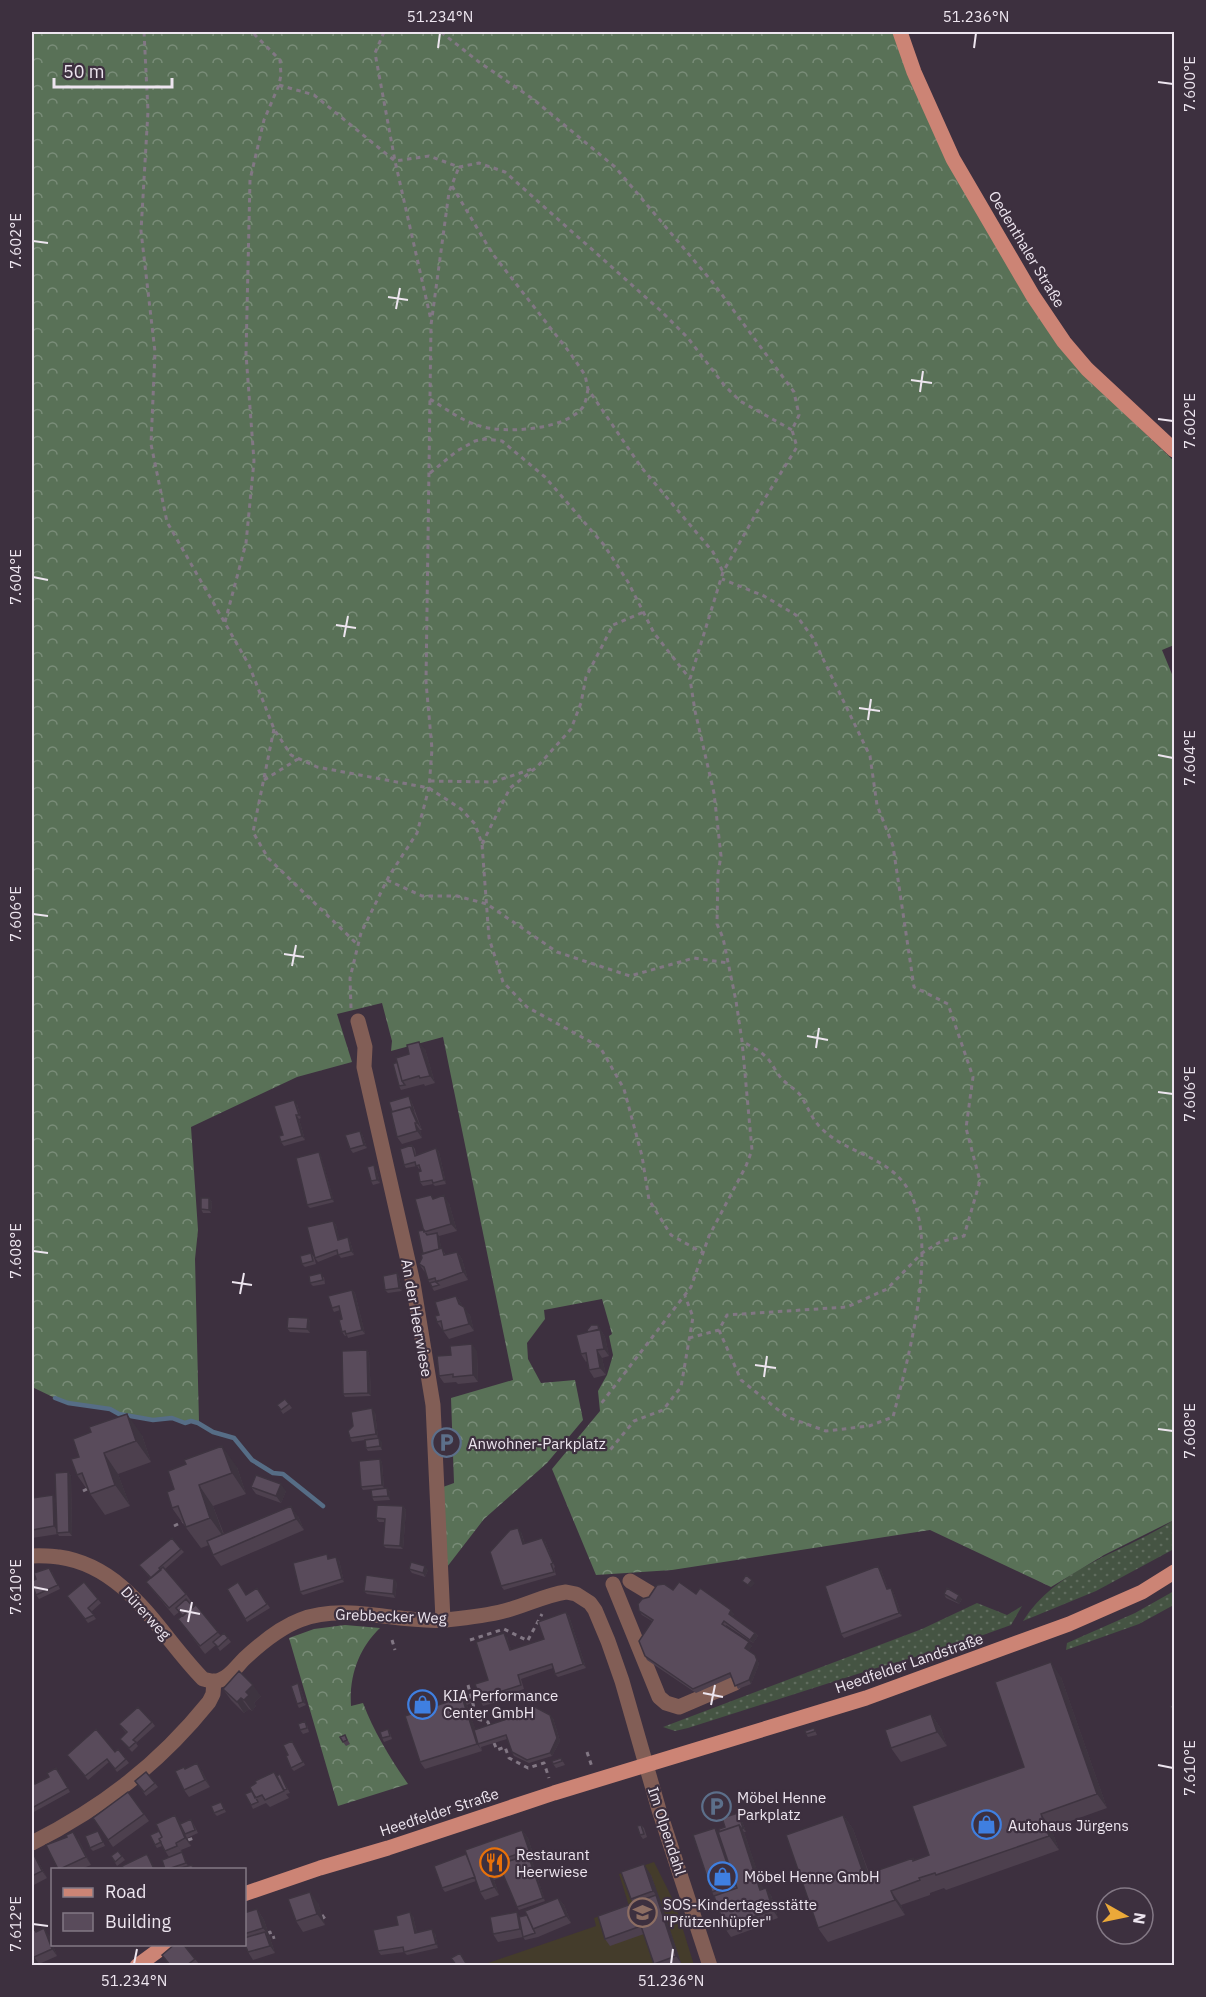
<svg xmlns="http://www.w3.org/2000/svg" width="1206" height="1997" viewBox="0 0 1206 1997" font-family="'IBM Plex Sans',sans-serif">
<style>
.education{fill:#443c2b}
.grass{fill:url(#grass-dots)}
.forest{fill:url(#forest-crowns)}
.lines{fill:none;stroke-linecap:round;stroke-linejoin:round}
.stream{stroke:#566d86;stroke-width:4.5}
.path{stroke:#827784;stroke-width:3;stroke-dasharray:4.5 4.5;stroke-linecap:butt}
.minor{stroke:#825e56;stroke-width:15}
.major{stroke:#cc8475;stroke-width:15}
.wall{fill:#4d404e}
.shaded-wall{fill:#3e3440}
.building{fill:#594b5b;stroke:#3e3440;stroke-width:1.5}
.ticks{fill:none;stroke:#ede5ef;stroke-width:2}
.labels{text-anchor:middle;dominant-baseline:central;stroke-width:4.5;stroke-linejoin:round;paint-order:stroke}
.street-label{font-size:15px;fill:#ede5ef;stroke:#3d303f}
.poi-label{font-size:15px;fill:#ede5ef;stroke:#3d303f;text-anchor:start}
.neatline{fill:none;stroke:#ede5ef;stroke-width:2}
.ticks-label{font-size:15px;text-anchor:middle;fill:#ede5ef}
</style>
<defs>
<pattern id="grass-dots" width="8" height="8" patternUnits="userSpaceOnUse" patternTransform="scale(1.5)"><rect width="8" height="8" fill="#455443"/><path d="M2 2h.1M6 6h.1" fill="none" stroke="#606c5e" stroke-width="1.8" stroke-linecap="round"/></pattern>
<pattern id="forest-crowns" width="20" height="18" patternUnits="userSpaceOnUse" patternTransform="scale(1.5)"><rect width="20" height="18" fill="#597157"/><path d="M2 6a3 3 0 1 1 6 0M12 15a3 3 0 1 1 6 0" fill="none" stroke="#798c78"/></pattern>
</defs>
<rect width="100%" height="100%" fill="#3d303f"/>
<path class="education" d="M654 1862 675 1904 694 1965 488 1966V1963L596 1926 594 1918 629 1906 619 1874Z"/>
<path class="grass" d="M1174 1520V1549L1096 1591 1023 1621C1057 1567 1123 1553 1174 1520Z
M1174 1591V1605L1170 1607 1139 1624 1066 1650 1067 1643 1135 1613Z
M977 1603 1007 1615 1022 1606 1011 1625 947 1648 873 1669 688 1728 675 1731 663 1727 922 1629Z"/>
<path class="forest" d="M32 32H894L1019 286 1125 414 1174 461V645L1162 650 1174 679V1520L1104 1555 1051 1587 930 1530 672 1570 596 1575 552 1469 600 1411 598 1391 607 1375 613 1355 609 1336 612 1334 602 1299 544 1310 545 1319 527 1343 528 1359 541 1383 575 1380 583 1420 547 1463 484 1519 447 1567 443 1487 454 1483 451 1398 513 1380 443 1037 391 1051 392 1041 382 1003 337 1014 352 1062 297 1077 191 1127 198 1230 195 1259 199 1422 191 1420 185 1422 172 1417 153 1419 119 1413 110 1408 77 1404 55 1398 32 1387Z
M345 1625 380 1628C359 1648 349 1676 351 1706L363 1703C374 1732 390 1758 408 1784L338 1806 289 1638 314 1629Z"/>
<g class="lines">
<path class="stream" d="M55 1398 68 1403 110 1409 119 1414 153 1420 172 1418 185 1423 191 1421 198 1423 213 1432 234 1438 252 1460 273 1473 283 1474 323 1506"/>
<path class="path" d="M144 32 148 111 141 231 155 352 151 444 167 522 249 665 274 729 291 755 317 767 429 788 461 809 475 824 482 844 489 938 503 982 527 1007 600 1047 624 1089 642 1156 649 1200 671 1235 703 1253
M384 32 375 53 395 161 431 320
M441 32 479 62 533 99 615 167 714 284 794 392 799 415 792 430 797 447 762 503 723 572 690 679 695 711 714 793 721 856 718 873 717 924 723 938 736 1001 742 1041 752 1150 746 1166 709 1236 691 1287 600 1405
M279 85 314 95 395 161 429 156 459 167 479 163 505 172 660 310 688 338 724 385 740 401 792 430
M452 186 492 253 570 353 585 375 588 389 641 467 713 552 723 572
M430 399C446 409 462 421 480 426 505 434 566 430 583 407 586 402 587 394 588 389
M430 473 457 451 475 441 484 439 502 441 545 477 604 545 628 582 654 633 690 679
M225 622 246 543 254 461 246 354 250 180 264 120 279 85 281 75 280 60 252 32
M274 729 253 832 268 858 357 944
M264 780 298 759
M430 781 493 782 532 769
M482 844 510 788 537 767 571 729 581 703 586 677 613 625 644 612
M387 880 422 896H457L487 904 557 952 630 976 694 958 728 963
M351 1008 350 978 361 933 389 876 417 833 429 788 432 749 426 682 431 325 449 192 459 167
M719 1330 741 1380 787 1417 826 1431 869 1426 893 1417C908 1359 944 1232 903 1182 882 1156 846 1152 823 1130 812 1120 809 1109 801 1096 796 1089 787 1085 781 1078 775 1071 772 1062 765 1056 759 1050 750 1046 742 1041
M689 1338 719 1330 727 1315 847 1307 887 1289 922 1253 940 1242 964 1236 980 1181 966 1128 973 1077 948 1004 914 987 893 846 877 805 870 756 813 638 796 615 764 596 722 579
M566 1445 610 1450 634 1421 663 1410 681 1387 693 1317 685 1296
M83 1491 89 1488
M174 1526 184 1521
M392 1640 395 1650
M470 1640 504 1629 528 1641
M528 1640 542 1614
M468 1685 477 1719 488 1722 490 1727
M494 1743 497 1750 505 1747 509 1758 528 1768 544 1763 549 1778
M587 1752 592 1767
M188 1840 194 1838
M322 1915 325 1919 328 1918
M268 1933 270 1932 272 1938 275 1937"/>
<path class="minor" d="M358 1021 365 1047 364 1067 413 1283 433 1405 443 1620
M32 1556C41 1555 49 1556 59 1557 128 1567 158 1633 203 1679 208 1680 214 1683 220 1680 230 1677 237 1666 244 1659 260 1644 279 1628 300 1620 346 1602 398 1624 446 1620 465 1618 485 1616 504 1611 525 1606 545 1595 566 1592L576 1594 590 1603 595 1610 608 1641 622 1681 659 1810 710 1966
M630 1581 655 1596
M613 1584 659 1697 666 1703 679 1707 735 1683
M32 1843C103 1807 159 1764 209 1702L213 1694 214 1681"/>
<path class="major" d="M900 32 914 72 953 159 1033 296 1064 342 1087 369 1174 450
M244 1894 320 1868 388 1848 554 1793 866 1698 1069 1624 1142 1592 1174 1572
M137 1966 167 1944"/>
</g>
<path class="wall" d="M425 1049 435 1083 425 1086 424 1084 401 1090 399 1086 397 1062 409 1054Z
M411 1100 422 1130H420L422 1138 402 1144 397 1137Z
M297 1104 301 1118 299 1119 305 1140 284 1146 281 1142 283 1135Z
M362 1134 367 1148 353 1153 350 1149Z
M412 1145 415 1149 416 1155 436 1148 439 1152 446 1184 435 1186 433 1184 423 1186 420 1182V1169H419L417 1166 406 1168 404 1165Z
M319 1152 321 1156 334 1202 310 1208 307 1205Z
M376 1169 380 1183 373 1185 371 1181Z
M209 1198 212 1202 211 1213H203L201 1209Z
M434 1198 449 1203 457 1231 439 1236 441 1248 446 1255 457 1252 462 1259 468 1280 434 1291 428 1280 426 1272 424 1271 419 1264 423 1254 424 1230Z
M333 1221 336 1225 339 1239 348 1237 350 1241 354 1255 341 1258 338 1254 318 1262 315 1258Z
M311 1253 314 1257 316 1264 305 1267 302 1264Z
M397 1273 399 1277 402 1291 388 1293 385 1290Z
M324 1277 325 1284 313 1286 310 1283Z
M352 1290 355 1293 365 1334 348 1338 347 1335 345 1336 342 1332V1319L340 1310 334 1312 332 1308Z
M456 1296 461 1303 462 1306 470 1315 474 1331 449 1339 437 1322 439 1315Z
M308 1318 310 1322V1333L290 1332 287 1328Z
M598 1325 605 1337 609 1356 602 1358 606 1375 594 1378 589 1370 587 1361 586 1362 581 1354 588 1332Z
M367 1350 369 1353 371 1396 345 1397 343 1394Z
M477 1351 478 1382 458 1384 456 1382 444 1383 439 1376Z
M285 1399 292 1408 283 1414 277 1405Z
M375 1412 378 1438 352 1442 350 1438Z
M142 1435 151 1462 118 1474 130 1506 105 1515 77 1475 71 1459Z
M382 1442V1450L368 1451 366 1448Z
M380 1459 382 1463 384 1488 363 1490 361 1487Z
M237 1467 246 1494 213 1506 224 1534 298 1516 304 1530 221 1566 213 1555 209 1545 201 1548 187 1529 172 1508 167 1492Z
M68 1472 71 1476 72 1536H59L58 1534 32 1538V1498L56 1499Z
M251 1487 286 1491 281 1503 256 1494Z
M387 1488 390 1492V1500L374 1501 372 1497Z
M403 1506 406 1510 403 1549 386 1548 383 1545 385 1522H379L376 1518Z
M521 1532 525 1544 545 1541 555 1567 554 1568 556 1575 504 1590 501 1586Z
M181 1549 184 1552 165 1569 186 1594 191 1601 189 1603 221 1636 224 1633 231 1642 220 1651 216 1645 205 1654 178 1619 182 1616 179 1612 174 1616 146 1582 150 1578 142 1569Z
M330 1559 339 1560 344 1582 303 1595 300 1592Z
M409 1569 428 1570 425 1577 412 1573Z
M881 1570 888 1589 893 1591 902 1616 844 1638 841 1634Z
M52 1572 60 1589 39 1599 36 1595Z
M84 1582 101 1603 91 1612 96 1619 88 1623 67 1596Z
M397 1582 395 1598 367 1594 364 1591Z
M257 1588 270 1608 247 1622 227 1589 247 1595Z
M673 1590 696 1594 734 1614 732 1617 755 1633 758 1636 753 1643 726 1625V1626L752 1646 748 1651 755 1655 759 1664 751 1684 738 1689 732 1677 696 1693 647 1660 645 1656 652 1621 642 1615 639 1611 649 1597Z
M944 1594 962 1599 959 1604 946 1598Z
M566 1612 569 1616 586 1668 558 1677 555 1674 553 1668 521 1679 524 1689 496 1698 497 1702 483 1706 481 1702 488 1680 507 1637 511 1650 544 1639Z
M1061 1677 1107 1808 1051 1828 1059 1850 946 1890 944 1888 930 1893V1895L901 1905 905 1915 828 1942 818 1928 843 1815 853 1829 869 1873 913 1858 914 1860 929 1855 1024 1767Z
M298 1683 300 1687 306 1705 299 1708 297 1704Z
M223 1689 261 1696 254 1703 256 1706 252 1711 249 1709 244 1713 231 1700Z
M469 1696 471 1703 467 1705 475 1729 553 1718 560 1741 552 1756 529 1763 514 1756 512 1752 507 1739 481 1747 482 1751 425 1769 420 1762 452 1701Z
M931 1714 941 1729 947 1746 901 1762 891 1748Z
M152 1722 155 1726 136 1743 138 1746 132 1752 120 1739 126 1733 119 1724Z
M307 1725 309 1732 303 1734 300 1730Z
M814 1728 817 1735 808 1737 806 1734Z
M388 1729 390 1733 392 1739 384 1742 382 1738Z
M345 1735 350 1744 346 1746 343 1742Z
M292 1741 305 1765 294 1771 291 1768 288 1755Z
M118 1749 129 1763 117 1772 109 1762 88 1780 70 1759 115 1752Z
M561 1758 565 1765 556 1768 553 1764Z
M184 1767 186 1769 202 1771 210 1787 189 1797 184 1790Z
M59 1772 70 1792 32 1813V1779L35 1784Z
M274 1772 277 1776 282 1778 290 1793 286 1794 289 1798 270 1807 266 1803 253 1809 251 1805 252 1791 256 1783Z
M135 1781 155 1783 158 1787 146 1796Z
M128 1792 149 1821 113 1847 93 1818Z
M221 1802 226 1812 217 1816 214 1813Z
M740 1816 746 1832H744L763 1889 771 1895 778 1918 753 1927V1929L731 1937 726 1930 714 1896 712 1892 715 1828 718 1832Z
M191 1819 198 1833 187 1838 191 1846 181 1850 184 1856 188 1866 195 1869H165L169 1857 162 1846 157 1848 155 1845 181 1823Z
M641 1825 644 1828 647 1837 643 1839 640 1835Z
M522 1830 528 1838 534 1857 531 1858 545 1901 519 1910 517 1907 504 1876 494 1880 499 1895 485 1900 480 1892 476 1881 445 1892 442 1888 466 1854Z
M98 1831 105 1846 93 1851 90 1848Z
M78 1839 91 1865 81 1869H58Z
M118 1851 125 1860 117 1866 111 1856Z
M32 1854 38 1861 47 1878 32 1886Z
M651 1875 681 1963 675 1965H656L644 1934 610 1946 605 1939 633 1903 631 1899Z
M558 1898 564 1905 571 1923 538 1937 525 1940 523 1937 498 1942 493 1934 520 1917 527 1915Z
M318 1903 325 1925 303 1932 296 1921Z
M257 1909 264 1920 275 1953 253 1960 248 1952 244 1942V1913Z
M413 1916 417 1933H435L438 1948 407 1955 404 1952 381 1955 378 1951 398 1925Z
M32 1931H36L49 1935 57 1956 39 1964V1965H32Z
M162 1955 195 1959 200 1965H169Z"/>
<path class="shaded-wall" d="M419 1042 425 1049 435 1083 430 1076Z
M409 1096 411 1100 415 1114 413 1110Z
M294 1100 297 1104 301 1118 299 1115Z
M410 1107 415 1114 422 1130 417 1123Z
M296 1115 299 1119 305 1140 302 1136Z
M415 1123 420 1130 422 1138 417 1131Z
M360 1131 362 1134 367 1148 364 1145Z
M436 1148 439 1152 446 1184 444 1180Z
M319 1152 321 1156 334 1202 332 1199Z
M374 1165 376 1169 380 1183 377 1180Z
M444 1195 449 1203 457 1231 451 1224Z
M209 1198 212 1202 211 1213 209 1210Z
M333 1221 336 1225 341 1244 338 1240Z
M437 1233 439 1236 443 1257 440 1253Z
M348 1237 350 1241 354 1255 351 1251Z
M457 1252 462 1259 468 1280 463 1272Z
M397 1273 399 1277 402 1291 399 1288Z
M352 1290 355 1293 365 1334 362 1330Z
M456 1296 461 1303 464 1311 459 1304Z
M464 1307 470 1315 474 1331 469 1324Z
M308 1318 310 1322V1333L307 1329Z
M598 1325 605 1337 609 1356 604 1349Z
M472 1344 477 1351 478 1382 473 1375Z
M367 1350 369 1353 371 1396 368 1393Z
M597 1350 602 1358 606 1375 600 1368Z
M372 1408 375 1412 378 1438 376 1434Z
M127 1414 142 1435 151 1462 136 1441Z
M379 1438 382 1442V1450L380 1446Z
M222 1446 237 1467 246 1494 232 1473Z
M104 1453 118 1474 130 1506 115 1485Z
M380 1459 382 1463 384 1488 382 1485Z
M68 1472 71 1476 72 1536 69 1532Z
M281 1484 286 1491 281 1503 276 1496Z
M199 1485 213 1506 225 1539 210 1518Z
M387 1488 390 1492V1500L388 1496Z
M53 1495 58 1503 59 1534 54 1526Z
M291 1506 298 1516 304 1530 296 1519Z
M403 1506 406 1510 403 1549 400 1546Z
M518 1528 521 1532 526 1548 523 1544Z
M542 1538 545 1541 555 1567 553 1563Z
M336 1557 339 1560 344 1582 342 1579Z
M425 1566 428 1570 425 1577 423 1573Z
M878 1566 881 1570 889 1593 887 1589Z
M394 1579 397 1582 395 1598 393 1594Z
M752 1580 755 1583 751 1588 748 1585Z
M891 1588 893 1591 902 1616 899 1613Z
M959 1595 962 1599 959 1604 956 1601Z
M731 1610 734 1614 731 1618 729 1614Z
M566 1612 569 1616 586 1668 583 1664Z
M504 1633 507 1637 513 1654 510 1650Z
M755 1633 758 1636 753 1643 750 1640Z
M749 1642 752 1646 748 1652 745 1648Z
M755 1655 759 1664 751 1684 749 1680Z
M1051 1662 1061 1677 1107 1808 1097 1794Z
M298 1683 300 1687 306 1705 303 1702Z
M253 1685 261 1696 254 1703 256 1706 252 1711 244 1700 246 1692Z
M462 1697 467 1705 480 1743 478 1744 482 1751 477 1744Z
M241 1698 249 1709 244 1713 237 1702Z
M931 1714 941 1729 947 1746 937 1732Z
M550 1715 553 1718 560 1741 552 1756 550 1753Z
M197 1763 202 1771 210 1787 205 1780Z
M738 1813 740 1816 746 1832 743 1828Z
M1041 1814 1051 1828 1059 1850 1049 1836Z
M175 1815 181 1822 186 1834H185L191 1846 185 1838Z
M843 1815 853 1829 874 1889 864 1875Z
M739 1825 744 1832 766 1897 760 1890Z
M715 1828 723 1839 742 1895 734 1884Z
M522 1830 528 1838 534 1857 529 1850Z
M73 1832 78 1839 91 1865 86 1857Z
M176 1843 184 1856 188 1866 186 1863 182 1853Z
M33 1853 38 1861 47 1878 42 1871Z
M147 1854 152 1862 156 1869H154Z
M528 1855 531 1858 545 1901 543 1898Z
M644 1864 651 1875 661 1902 653 1891Z
M488 1872 494 1880 499 1895 494 1887Z
M766 1888 771 1895 778 1918 773 1910Z
M891 1891 901 1905 905 1915 895 1900Z
M310 1892 318 1903 325 1925 317 1914Z
M656 1895 661 1902 681 1963 676 1956Z
M558 1898 564 1905 571 1923 566 1916Z
M257 1909 264 1920 275 1953 270 1946 266 1932 263 1928Z
M410 1912 413 1916 418 1937 415 1933Z
M517 1912 522 1919 525 1936 520 1929Z
M44 1928 49 1935 57 1956 52 1949Z
M432 1929 435 1933 438 1948 436 1944Z
M34 1957 39 1964V1965H35L32 1962Z"/>
<path class="building" d="M419 1042 430 1076 420 1078 419 1076 402 1081 396 1058 409 1054 407 1045Z
M397 1062 402 1081 405 1085 399 1086 393 1064Z
M409 1096 413 1110 410 1107 392 1112 389 1102Z
M294 1100 299 1115H296L302 1136 281 1142 279 1136 283 1135 274 1106Z
M410 1107 417 1123H415L417 1131 397 1137 391 1112Z
M360 1131 364 1145 350 1149 345 1135Z
M412 1145 415 1156 436 1148 444 1180 433 1183 432 1180 420 1182 418 1172 421 1171 419 1165 416 1166 415 1162 404 1165 400 1149Z
M319 1152 332 1199 307 1205 296 1158Z
M374 1165 377 1180 371 1181 367 1167Z
M431 1195 433 1199 444 1195 451 1224 424 1232 415 1199Z
M201 1198H209V1210L201 1209Z
M333 1221 338 1240 348 1237 351 1251 338 1255 337 1250 315 1258 307 1227Z
M424 1230 427 1235 437 1233 439 1249 423 1254 418 1231Z
M442 1248 444 1255 457 1252 463 1272 436 1282 435 1278 428 1280 424 1267 419 1264 422 1258 421 1254Z
M311 1253 313 1261 302 1264 300 1256Z
M321 1273 323 1280 310 1283 309 1276Z
M397 1273 399 1288 385 1290 383 1276Z
M437 1281 436 1282 439 1285 432 1287 430 1283Z
M352 1290 362 1330 346 1334 345 1331 342 1332 339 1320 342 1319 339 1306 332 1308 328 1296Z
M456 1296 459 1304 464 1307 469 1324 443 1331 441 1321 437 1322 435 1316 439 1315 435 1302Z
M288 1317 308 1318 307 1329 287 1328Z
M591 1325H598L599 1330 588 1332 587 1330Z
M600 1329 604 1349 597 1350 600 1368 589 1370 586 1353 581 1354 576 1335Z
M472 1344 473 1375 453 1377V1374L439 1376 437 1356 451 1355 450 1346Z
M367 1350 368 1393 343 1394 342 1351Z
M285 1399 289 1404 281 1410 277 1405Z
M372 1408 376 1434 350 1438 348 1431 353 1426 351 1412Z
M127 1414 136 1441 104 1453 115 1485 90 1494 82 1473 77 1475 71 1459 79 1457 73 1439 91 1432 89 1427Z
M379 1438 380 1446 366 1448 365 1440Z
M222 1446 232 1473 199 1485 210 1518 186 1527 178 1506 172 1508 167 1492 174 1489 168 1471 186 1464 184 1460Z
M380 1459 382 1485 361 1487 359 1461Z
M68 1472 69 1532 57 1533 55 1473Z
M256 1475 281 1484 276 1496 251 1487Z
M387 1488 388 1496 372 1497 371 1490Z
M53 1495 54 1526 32 1530V1498Z
M377 1505 403 1506 400 1546 383 1545 385 1519 376 1518Z
M291 1506 296 1519 213 1555 207 1541Z
M518 1528 523 1544 542 1538 553 1563 551 1564 554 1572 501 1586 490 1552 510 1530Z
M172 1538 181 1549 159 1568 161 1570 151 1578 139 1565Z
M327 1554 328 1559 336 1557 342 1579 300 1592 293 1563Z
M411 1562 425 1566 423 1573 409 1569Z
M878 1566 887 1589 891 1588 899 1613 841 1634 825 1586Z
M163 1567 186 1594 169 1608 146 1582Z
M49 1568 58 1585 36 1595 32 1584V1581L36 1579 34 1573Z
M366 1575 394 1579 393 1594 364 1591Z
M746 1575 752 1580 748 1585 742 1581Z
M84 1582 98 1599 88 1608 94 1615 85 1619 67 1596Z
M238 1582 246 1595 257 1588 267 1604 245 1619 227 1589Z
M679 1582 696 1594 700 1588 731 1610 729 1614 755 1633 750 1640 724 1621 722 1624 749 1642 745 1648 755 1655 757 1660 749 1680 735 1686 730 1673 693 1689 645 1656 639 1641 653 1620 639 1611 638 1604 642 1599 649 1597 657 1585 664 1584 673 1590Z
M947 1588 959 1595 956 1601 944 1594Z
M186 1599 193 1607 183 1616 176 1608Z
M196 1605 218 1632 200 1646 178 1619Z
M566 1612 583 1664 555 1674 552 1664 518 1675 521 1685 493 1694 494 1698 481 1702 475 1684 488 1680 476 1642 504 1633 510 1650 544 1639 538 1622Z
M224 1633 228 1638 218 1647 213 1642Z
M1051 1662 1097 1794 1041 1814 1049 1836 936 1875 935 1873 919 1878 920 1880 891 1891 895 1900 818 1928 786 1835 843 1815 864 1875 913 1858V1861L929 1855 912 1806 1024 1767 995 1682Z
M239 1671 253 1685 246 1692 249 1695 244 1700 241 1698 237 1702 223 1689Z
M298 1683 303 1702 297 1704 291 1686Z
M466 1692 469 1700 464 1701 462 1697 452 1701 451 1697Z
M462 1697 477 1744 420 1762 405 1716Z
M1174 1704V1714L1170 1706Z
M138 1707 152 1722 133 1740 136 1742 129 1748 120 1739 127 1732 119 1724Z
M535 1707 550 1715 557 1738 550 1753 527 1760 512 1752 506 1735 478 1744 474 1730 510 1718 512 1714Z
M931 1714 937 1732 891 1748 885 1730Z
M305 1721 307 1728 300 1730 298 1724Z
M814 1728 815 1731 806 1734 805 1731Z
M96 1729 115 1752 118 1749 126 1759 115 1769 107 1759 85 1776 67 1755Z
M388 1729 390 1736 382 1738 380 1732Z
M345 1735 347 1740 343 1742 340 1737Z
M292 1741 303 1762 291 1768 286 1756 288 1755 283 1745Z
M561 1758 562 1761 553 1764 552 1761Z
M197 1763 205 1780 184 1790 175 1771 184 1767 185 1769Z
M56 1768 68 1788 32 1808V1779L35 1784 49 1777 47 1773Z
M146 1772 155 1783 144 1792 135 1781Z
M274 1772 284 1791 265 1800 262 1795 255 1798 250 1787 256 1783 255 1781Z
M280 1774 287 1789 284 1790 277 1776Z
M252 1791 258 1802 251 1805 245 1794Z
M128 1792 144 1814 108 1840 93 1818Z
M221 1802 224 1809 214 1813 211 1806Z
M738 1813 743 1828 742 1829 739 1825 719 1832V1829L725 1827 722 1818Z
M175 1815 185 1838 176 1843 177 1846 165 1851 159 1839 162 1837 156 1824Z
M191 1819 195 1830 185 1834 180 1824Z
M641 1825 644 1834 640 1835 637 1826Z
M739 1825 760 1890 766 1888 773 1910 747 1919 748 1922 726 1930 714 1896 737 1888 718 1832Z
M715 1828 734 1884 712 1892 693 1835Z
M522 1830 529 1850 500 1860 503 1867 488 1872 494 1887 480 1892 465 1850Z
M98 1831 103 1842 90 1848 85 1836Z
M159 1831 162 1837 159 1839 161 1842 155 1845 150 1835Z
M73 1832 86 1857 60 1869H58L46 1845 67 1837 66 1835Z
M118 1851 122 1856 115 1862 111 1856Z
M182 1852 186 1863 168 1869H165L162 1860Z
M33 1853 42 1871 32 1876V1854Z
M147 1854 154 1869H124L122 1866Z
M466 1854 475 1877 442 1888 434 1866Z
M528 1855 543 1898 517 1907 502 1872 505 1870 503 1863Z
M644 1864 653 1891 631 1899 621 1872Z
M192 1865 193 1869H177Z
M310 1892 317 1914 296 1921 288 1899Z
M656 1895 676 1956 654 1964 641 1926 605 1939 598 1916Z
M558 1898 566 1916 533 1929 525 1911Z
M257 1909 263 1928 244 1934V1913Z
M410 1912 415 1933 432 1929 436 1944 404 1952 403 1947 378 1951 373 1930 398 1925 396 1916Z
M517 1912 520 1929 493 1934 490 1917Z
M527 1915 535 1933 523 1937 519 1917Z
M44 1928 52 1949 34 1957 32 1962V1931L35 1930 36 1932Z
M265 1932 270 1946 248 1952 244 1942V1938Z
M175 1944H183L195 1959 187 1965H170L162 1955Z
M460 1953 467 1965H456L451 1958Z
M263 1962 264 1965H250Z"/>
<path class="ticks" d="M438 48 440 33M974 48 976 33M1158 82 1173 84M33 241 48 243M388 297 408 300M396 309 400 288M911 380 932 383M920 392 923 371M1158 419 1173 421M33 577 48 580M336 625 356 628M344 637 348 616M859 708 880 711M868 720 871 699M1158 755 1173 758M33 914 48 916M284 954 304 957M292 966 296 945M807 1036 828 1040M816 1048 819 1028M1158 1092 1173 1094M33 1251 48 1253M232 1282 252 1285M240 1294 244 1273M755 1365 776 1368M764 1377 767 1356M1158 1429 1173 1431M33 1587 48 1590M180 1610 200 1614M188 1622 192 1602M703 1693 723 1697M711 1705 715 1685M1158 1765 1173 1768M33 1924 48 1926M134 1964 137 1949M671 1964 673 1949"/>
<defs>
<symbol id="parking-ring" viewBox="-11 -11 22 22"><circle r="9.5" fill="#3d303f" stroke="#5c6f8a" stroke-width="1.5"/><path d="M-3.5-5.5H1a3.5 3.5 0 0 1 0 7H-1V5.5H-3.5ZM-1-3.4V-.6H.8a1.4 1.4 0 0 0 0-2.8Z" fill="#5c6f8a"/></symbol>
<symbol id="shop-ring" viewBox="-11 -11 22 22"><circle r="9.5" fill="#3d303f" stroke="#3f7fe0" stroke-width="1.5"/><path d="M-5-2.5h2.3a2.7 3.5 0 0 1 5.4 0H5L5.5 6h-11ZM-1.5-2.5h3a1.5 2.3 0 0 0-3 0Z" fill="#3f7fe0"/></symbol>
<symbol id="restaurant-ring" viewBox="-11 -11 22 22"><circle r="9.5" fill="#3d303f" stroke="#e8710a" stroke-width="1.5"/><path d="M-5-6h1v4h1v-4h1v4h1v-4h1v5L-1.5 .5V6h-2V.5L-5-1ZM5-6V6H3V1.5H1.5Q1.5-4 5-6Z" fill="#e8710a"/></symbol>
<symbol id="school-ring" viewBox="-11 -11 22 22"><circle r="9.5" fill="#3d303f" stroke="#8d6e63" stroke-width="1.5"/><path d="M0-5L7-2L0 1L-7-2ZM-4 1L0 2.5L4 1V4Q0 6-4 4Z" fill="#8d6e63"/></symbol>
</defs>
<g fill-rule="evenodd">
<use href="#parking-ring" x="430" y="1426" width="33" height="33"/>
<use href="#shop-ring" x="406" y="1688" width="33" height="33"/>
<use href="#parking-ring" x="700" y="1790" width="33" height="33"/>
<use href="#shop-ring" x="970" y="1808" width="33" height="33"/>
<use href="#restaurant-ring" x="478" y="1846" width="33" height="33"/>
<use href="#shop-ring" x="706" y="1860" width="33" height="33"/>
<use href="#school-ring" x="626" y="1896" width="33" height="33"/>
</g>
<g class="labels">
<g class="street-label">
<text transform="translate(1027 249) rotate(59)">Oedenthaler Straße</text>
<text transform="translate(417 1318) rotate(80)">An der Heerwiese</text>
<text transform="translate(146 1613) rotate(48)">Dürerweg</text>
<text transform="translate(391 1616) rotate(2)">Grebbecker Weg</text>
<text transform="translate(909 1663) rotate(-19)">Heedfelder Landstraße</text>
<text transform="translate(439 1812) rotate(-18)">Heedfelder Straße</text>
<text transform="translate(667 1831) rotate(72)">Im Olpendahl</text>
</g>
<g class="poi-label">
<text x="468" y="1443">Anwohner-Parkplatz</text>
<text x="443" y="1695">KIA Performance<tspan x="443" dy="17">Center GmbH</tspan></text>
<text x="737" y="1797">Möbel Henne<tspan x="737" dy="17">Parkplatz</tspan></text>
<text x="1008" y="1825">Autohaus Jürgens</text>
<text x="516" y="1854">Restaurant<tspan x="516" dy="17">Heerwiese</tspan></text>
<text x="744" y="1876">Möbel Henne GmbH</text>
<text x="663" y="1904">SOS-Kindertagesstätte<tspan x="663" dy="17">"Pfützenhüpfer"</tspan></text>
</g>
</g>
<rect width="1206" height="1997" fill="none" stroke="#3d303f" stroke-width="66"/>
<rect x="51" y="1868" width="195" height="78" fill="#3d303f" stroke="#837885" stroke-width="1.5"/>
<rect x="63" y="1888" width="30" height="9" fill="#cc8475" stroke="#837885" stroke-width="1.5"/>
<text x="105" y="1898" font-size="18" fill="#ede5ef">Road</text>
<rect x="63" y="1913" width="30" height="18" fill="#594b5b" stroke="#837885" stroke-width="1.5"/>
<text x="105" y="1928" font-size="18" fill="#ede5ef">Building</text>
<g transform="translate(1125 1916) rotate(99)"><circle r="28" fill="#3d303f" stroke="#837885" stroke-width="1.5"/>
<path d="M0-4.5L10 22L0 15L-10 22Z" fill="#eba939"/>
<text y="-9" font-size="16" font-weight="bold" text-anchor="middle" fill="#ede5ef">N</text>
</g>
<path d="M54 78v9h118v-9" fill="none" stroke="#ede5ef" stroke-width="3"/>
<text x="63" y="78" font-size="18" fill="#ede5ef" stroke="#3d303f" stroke-width="4.5" paint-order="stroke">50 m</text>
<rect x="33" y="33" width="1140" height="1931" class="neatline"/>
<g class="ticks-label">
<text x="440" y="22">51.234°N</text>
<text x="976" y="22">51.236°N</text>
<text transform="translate(1190 84) rotate(-90)" y="5">7.600°E</text>
<text transform="translate(16 241) rotate(-90)" y="5">7.602°E</text>
<text transform="translate(1190 421) rotate(-90)" y="5">7.602°E</text>
<text transform="translate(16 577) rotate(-90)" y="5">7.604°E</text>
<text transform="translate(1190 758) rotate(-90)" y="5">7.604°E</text>
<text transform="translate(16 914) rotate(-90)" y="5">7.606°E</text>
<text transform="translate(1190 1094) rotate(-90)" y="5">7.606°E</text>
<text transform="translate(16 1251) rotate(-90)" y="5">7.608°E</text>
<text transform="translate(1190 1431) rotate(-90)" y="5">7.608°E</text>
<text transform="translate(16 1587) rotate(-90)" y="5">7.610°E</text>
<text transform="translate(1190 1768) rotate(-90)" y="5">7.610°E</text>
<text transform="translate(16 1924) rotate(-90)" y="5">7.612°E</text>
<text x="134" y="1986">51.234°N</text>
<text x="671" y="1986">51.236°N</text>
</g>
</svg>
